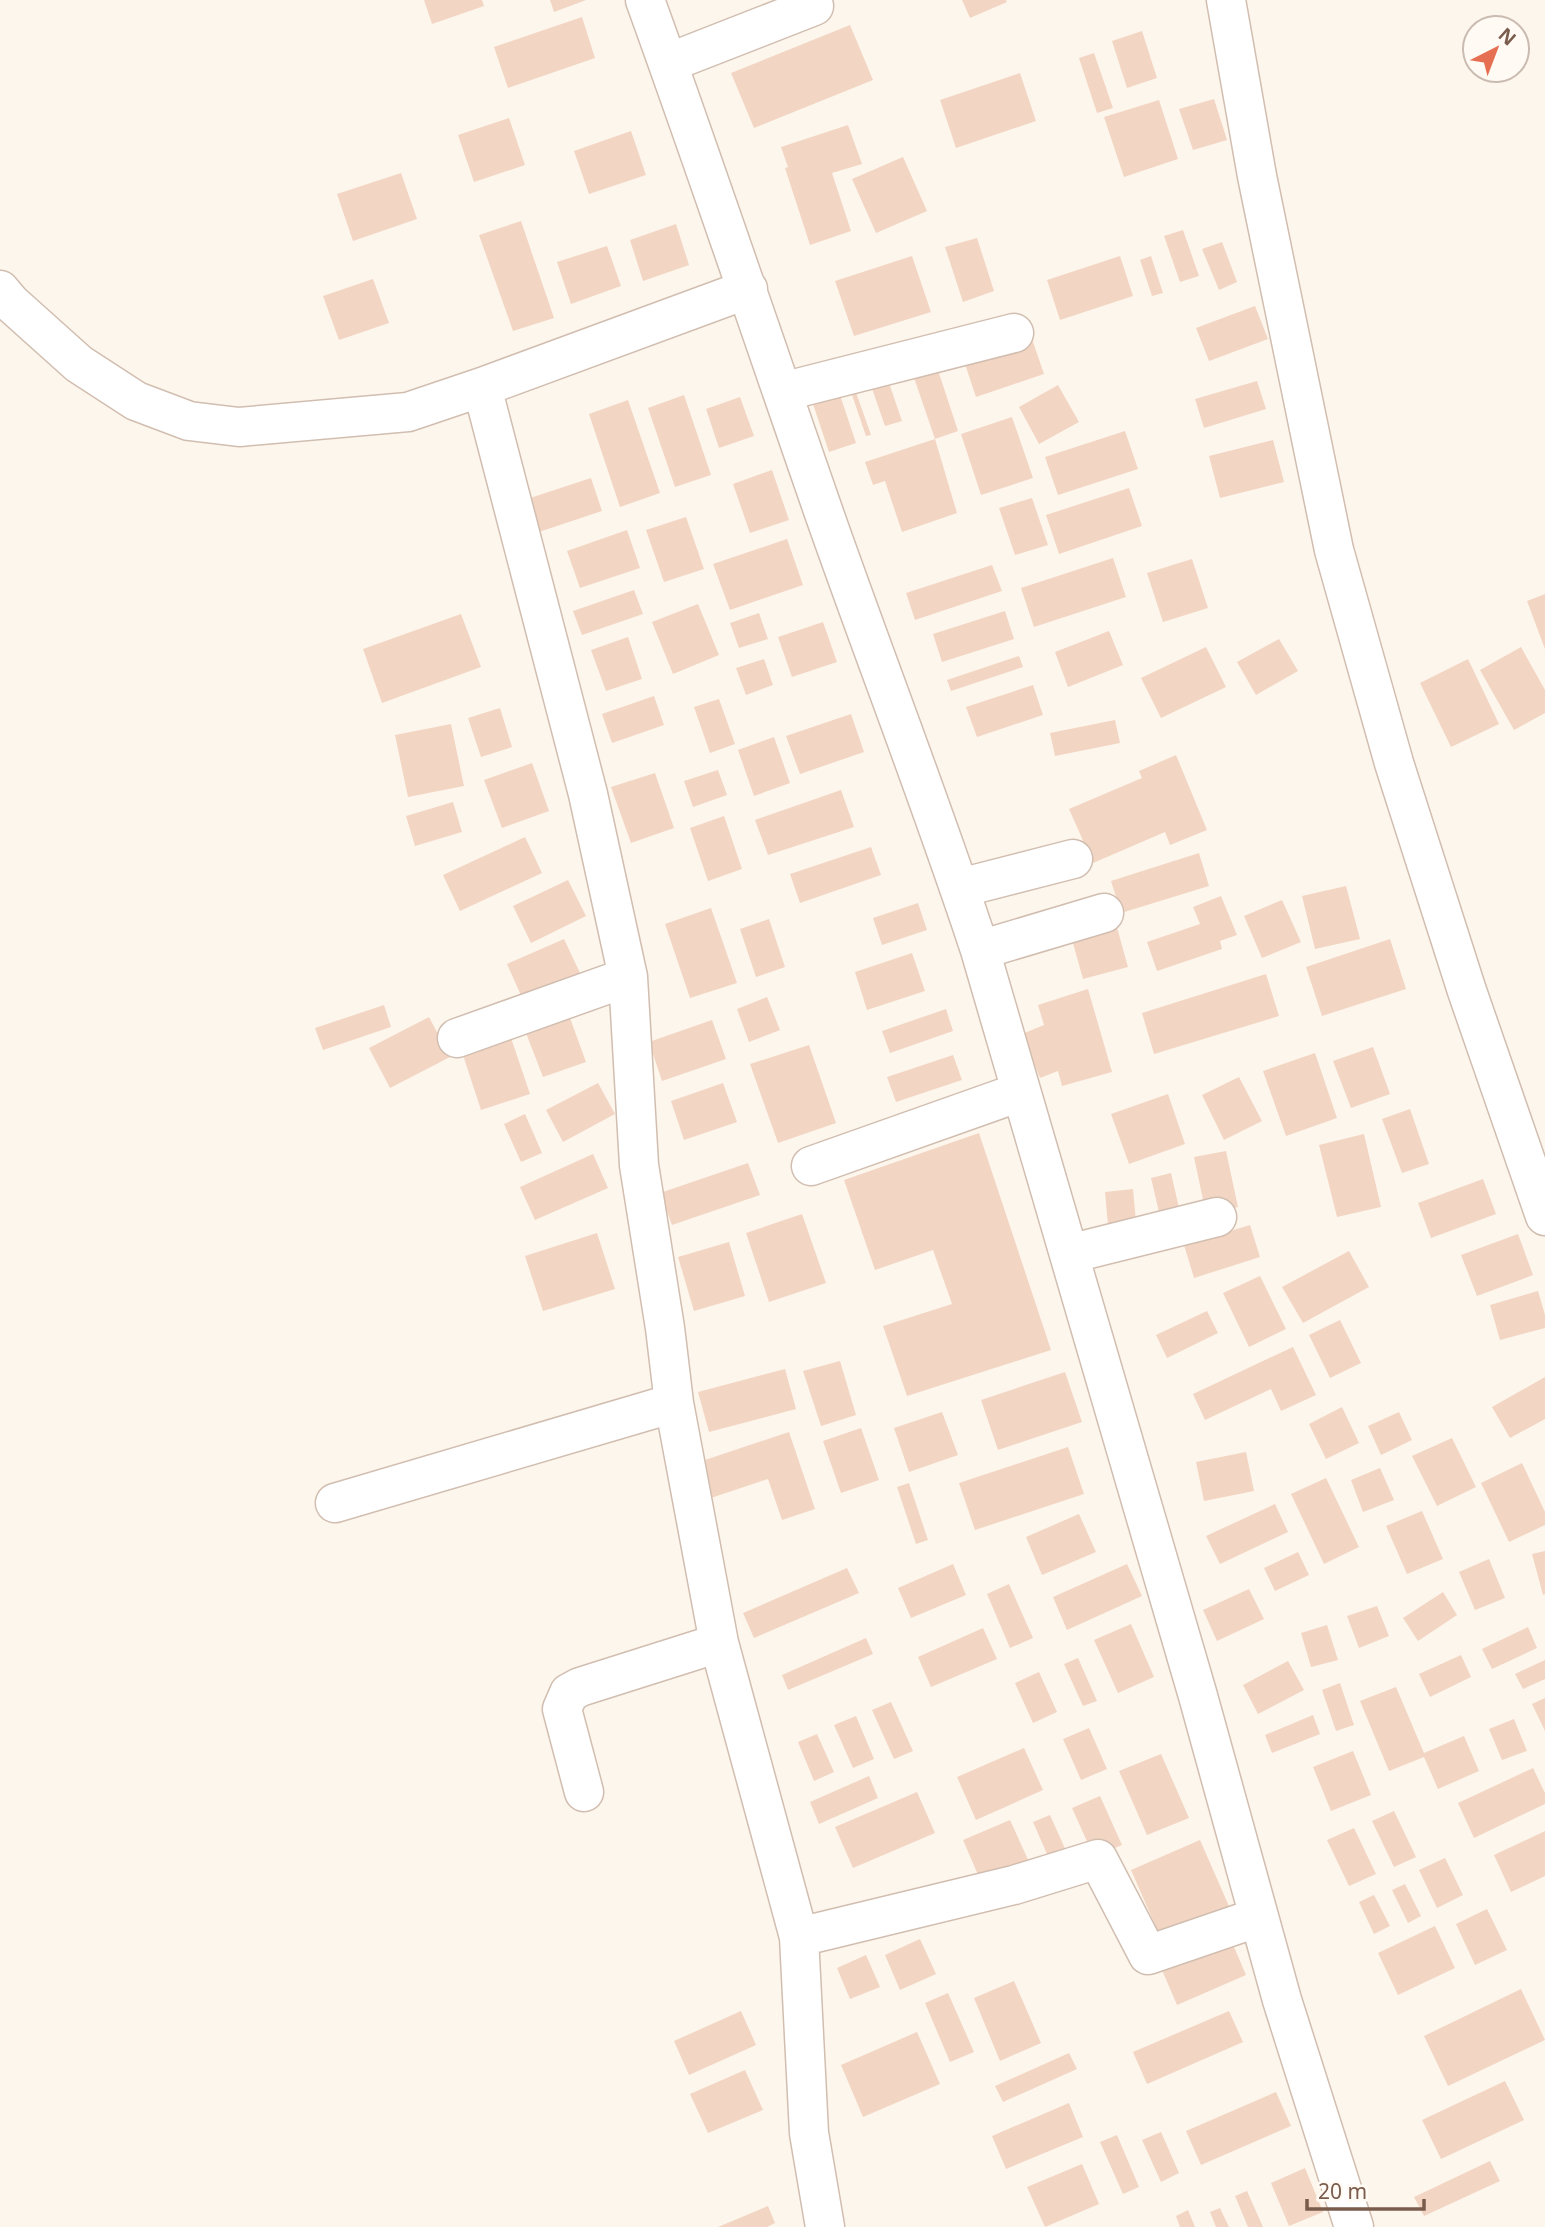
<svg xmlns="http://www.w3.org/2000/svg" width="1545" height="2227" viewBox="0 0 1545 2227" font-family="'Noto Sans',sans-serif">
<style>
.building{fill:#f3d5c3}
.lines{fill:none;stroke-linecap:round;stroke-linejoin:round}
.minor-casing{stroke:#d1beb0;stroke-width:41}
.minor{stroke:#fff;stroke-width:38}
</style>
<rect width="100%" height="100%" fill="#fdf6ec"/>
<path class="building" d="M424 0H482L484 6 432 24Z
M550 0H586L554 12Z
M962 0H1006L1007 2 970 18Z
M582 17 595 58 508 88 494 47Z
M850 25 873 80 754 128 731 73Z
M1142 31 1157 78 1127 88 1112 41Z
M1094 53 1113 108 1097 113 1079 58Z
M1020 73 1036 121 956 148 940 100Z
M1214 99 1227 140 1193 150 1179 109Z
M1159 100 1178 159 1124 177 1104 117Z
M509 118 525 165 474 182 458 135Z
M848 125 862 164 832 173 851 231 810 245 785 168 788 167 781 147Z
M631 131 646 175 589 194 574 151Z
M903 157 927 211 876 233 852 179Z
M401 173 417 219 353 241 337 194Z
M521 221 554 318 513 331 479 235Z
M676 224 689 265 643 281 630 240Z
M1183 230 1199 276 1180 282 1164 236Z
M977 238 994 291 963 302 945 247Z
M1222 242 1237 282 1219 290 1202 249Z
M607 246 621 286 571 304 557 262Z
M912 256 931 312 854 336 835 281Z
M1120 256 1133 296 1060 320 1047 280Z
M1151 256 1163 293 1152 296 1140 260Z
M373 279 389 323 339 340 323 296Z
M1255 306 1268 339 1209 361 1196 328Z
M1032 339 1044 374 976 397 964 361Z
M935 361 958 431 935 439 911 369Z
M885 371 902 421 885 426 868 377Z
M852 381 871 435 866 436 848 383Z
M1257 381 1266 409 1204 428 1195 399Z
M1058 385 1079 422 1039 444 1019 407Z
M837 386 856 443 829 452 810 395Z
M684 395 711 475 675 487 648 408Z
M740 397 754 436 719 448 706 409Z
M628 400 660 493 620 507 589 414Z
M1012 417 1033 478 981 495 961 434Z
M1125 431 1138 469 1058 495 1045 457Z
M935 439 957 513 902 532 885 481 873 485 865 462Z
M1273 440 1284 482 1220 498 1209 456Z
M772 470 789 520 750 533 733 484Z
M591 478 602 511 539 532 527 499Z
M1129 488 1142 526 1059 554 1046 515Z
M1032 498 1048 545 1015 555 999 508Z
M686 517 704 569 664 582 646 530Z
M627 530 640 568 580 588 567 551Z
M787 539 803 585 730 610 713 564Z
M1113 558 1126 597 1034 627 1021 588Z
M1192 559 1208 608 1163 622 1147 573Z
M992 565 1002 591 915 620 906 593Z
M634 590 643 614 582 635 573 611Z
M1545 594V649L1527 601Z
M698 604 719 655 673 674 652 622Z
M1005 611 1014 639 942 662 933 634Z
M759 613 768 639 739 648 730 623Z
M461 614 481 667 382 703 363 649Z
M823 622 837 662 792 677 778 637Z
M1109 631 1123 665 1068 687 1055 652Z
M628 637 642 679 606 691 591 650Z
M1279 639 1298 671 1256 695 1237 662Z
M1206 647 1226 687 1161 718 1141 678Z
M1521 647 1545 690V713L1514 730 1480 670Z
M1019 656 1023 667 951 691 947 680Z
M764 659 773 685 746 695 736 668Z
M1468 659 1499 724 1451 747 1420 683Z
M1033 685 1043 715 977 737 966 707Z
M654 696 664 725 612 743 602 714Z
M719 699 735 744 710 753 694 707Z
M500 708 512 747 481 757 468 718Z
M851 714 864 752 800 774 786 736Z
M1115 720 1120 743 1055 756 1050 733Z
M451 724 464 786 408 797 395 735Z
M774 737 790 783 754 796 738 750Z
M1176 755 1207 830 1170 845 1165 832 1093 863 1069 809 1142 778 1139 771Z
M532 763 549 811 502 828 484 780Z
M718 770 727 795 693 807 684 781Z
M655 773 674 828 631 843 611 787Z
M841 790 854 827 768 855 755 820Z
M453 802 462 832 415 846 406 816Z
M724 816 742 869 708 881 690 828Z
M525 837 542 873 460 911 443 875Z
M871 847 881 875 800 903 790 874Z
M1199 853 1209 886 1121 913 1111 881Z
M568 880 586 916 531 943 513 906Z
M1346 886 1360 939 1315 949 1302 896Z
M1221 896 1237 935 1220 941 1222 949 1157 971 1147 942 1200 924 1193 907Z
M1282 900 1301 942 1262 958 1244 916Z
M918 903 927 930 882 945 873 918Z
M711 908 737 983 690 998 665 924Z
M769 919 785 967 756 977 740 929Z
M1116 924 1128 967 1083 979 1071 936Z
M564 939 581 975 523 1000 507 964Z
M1390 939 1406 989 1322 1016 1306 967Z
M912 953 925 991 867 1010 855 972Z
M1266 974 1279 1016 1154 1054 1142 1013Z
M1088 989 1112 1072 1062 1086 1058 1071 1040 1078 1022 1034 1044 1025 1038 1005Z
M767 997 780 1030 749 1042 737 1009Z
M384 1005 391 1027 323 1050 315 1028Z
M946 1009 953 1031 890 1053 882 1031Z
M429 1017 450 1057 390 1088 369 1048Z
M570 1018 586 1062 543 1077 526 1033Z
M712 1020 726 1059 662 1081 649 1042Z
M510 1035 530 1094 481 1110 462 1052Z
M809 1045 836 1123 778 1143 750 1064Z
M1373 1047 1390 1094 1351 1108 1333 1061Z
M1315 1053 1337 1118 1286 1136 1263 1071Z
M953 1055 962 1080 896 1102 887 1077Z
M1239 1077 1262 1121 1224 1140 1202 1095Z
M598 1083 615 1114 563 1142 546 1110Z
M723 1083 737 1122 684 1140 671 1101Z
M1168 1094 1185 1144 1129 1164 1111 1114Z
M1410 1109 1429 1164 1402 1173 1382 1119Z
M525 1114 542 1153 521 1162 504 1124Z
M979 1133 1051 1350 907 1396 883 1326 952 1304 933 1250 875 1270 844 1180Z
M1364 1134 1381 1207 1337 1217 1319 1145Z
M1226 1151 1238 1207 1206 1214 1194 1157Z
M593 1154 608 1188 535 1220 520 1187Z
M748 1163 760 1195 672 1225 660 1193Z
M1171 1173 1182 1221 1162 1225 1151 1178Z
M1483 1179 1496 1214 1431 1238 1418 1203Z
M1133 1189 1137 1233 1109 1236 1105 1192Z
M802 1214 826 1283 769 1302 746 1233Z
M1250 1225 1260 1257 1194 1278 1184 1245Z
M597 1233 615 1289 543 1311 525 1256Z
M1518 1234 1533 1275 1477 1296 1461 1255Z
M729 1242 745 1296 694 1311 678 1257Z
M1349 1251 1369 1287 1303 1323 1282 1287Z
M1260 1276 1286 1329 1249 1347 1223 1293Z
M1538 1291 1545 1315V1328L1500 1340 1490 1305Z
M1207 1311 1218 1333 1167 1358 1156 1335Z
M1340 1320 1361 1363 1330 1378 1309 1335Z
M1293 1347 1316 1395 1281 1411 1271 1389 1205 1420 1193 1394Z
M840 1361 856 1415 821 1426 803 1371Z
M785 1369 796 1409 709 1432 698 1392Z
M1065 1372 1082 1422 998 1450 981 1400Z
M1545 1377V1419L1510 1438 1492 1407Z
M1342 1407 1359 1443 1326 1459 1309 1424Z
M942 1412 958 1455 909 1472 894 1428Z
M1399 1412 1412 1440 1381 1455 1368 1426Z
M861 1428 879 1480 841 1493 823 1441Z
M789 1432 815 1509 782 1520 768 1479 705 1500 693 1464Z
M1452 1438 1476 1487 1437 1506 1412 1456Z
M1068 1447 1084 1494 975 1530 959 1483Z
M1246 1452 1254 1491 1204 1501 1196 1462Z
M1522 1463 1545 1512V1525L1509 1542 1481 1483Z
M1380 1468 1394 1500 1363 1512 1351 1480Z
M1326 1478 1359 1547 1324 1564 1291 1494Z
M909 1483 928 1540 916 1544 897 1487Z
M1275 1504 1288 1532 1220 1564 1206 1536Z
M1422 1511 1443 1559 1407 1574 1386 1526Z
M1079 1514 1096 1552 1042 1575 1026 1537Z
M1545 1551V1594L1543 1595 1532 1554Z
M1298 1552 1309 1575 1275 1591 1264 1568Z
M1489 1559 1505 1598 1475 1610 1459 1572Z
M953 1564 966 1595 911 1618 898 1588Z
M1127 1564 1142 1596 1067 1630 1053 1597Z
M847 1568 859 1593 754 1638 743 1613Z
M1009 1584 1033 1638 1010 1648 987 1594Z
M1249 1589 1264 1619 1217 1641 1203 1610Z
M1443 1592 1457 1615 1418 1641 1403 1618Z
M1377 1606 1389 1636 1359 1648 1347 1616Z
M1131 1624 1154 1677 1118 1693 1094 1640Z
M1327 1625 1338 1660 1311 1667 1301 1633Z
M1528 1627 1537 1648 1492 1669 1482 1649Z
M983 1628 997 1659 931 1687 918 1657Z
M866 1638 873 1654 788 1690 782 1675Z
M1461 1655 1471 1677 1430 1697 1419 1674Z
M1078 1658 1097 1701 1083 1706 1064 1664Z
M1545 1660V1679L1523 1689 1515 1674Z
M1288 1661 1304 1690 1258 1714 1243 1685Z
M1039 1672 1057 1712 1033 1723 1015 1683Z
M1340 1683 1354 1725 1336 1731 1322 1690Z
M1396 1687 1424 1753 1464 1736 1479 1771 1438 1789 1424 1757 1389 1771 1360 1701Z
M1545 1698V1731L1532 1704Z
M891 1702 913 1751 894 1759 872 1710Z
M1313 1715 1320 1734 1272 1753 1265 1735Z
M856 1716 874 1759 853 1768 834 1725Z
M1514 1719 1527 1751 1502 1760 1489 1729Z
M1089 1728 1107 1769 1081 1780 1063 1739Z
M817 1734 834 1772 814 1781 798 1742Z
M1024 1748 1043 1790 976 1820 957 1777Z
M1353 1751 1371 1795 1331 1811 1313 1767Z
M1161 1754 1189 1818 1147 1835 1119 1771Z
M1533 1768 1545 1793V1804L1474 1838 1458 1803Z
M869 1776 878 1798 819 1824 810 1802Z
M917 1792 935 1833 853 1868 835 1827Z
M1100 1796 1122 1845 1094 1857 1072 1808Z
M1394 1811 1416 1857 1394 1867 1372 1821Z
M1050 1815 1071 1862 1054 1870 1033 1822Z
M1010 1820 1030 1864 982 1884 963 1840Z
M1354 1828 1376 1874 1349 1886 1327 1840Z
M1545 1831V1876L1511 1892 1494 1855Z
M1200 1840 1232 1913 1163 1943 1131 1870Z
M1445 1858 1463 1895 1437 1908 1419 1870Z
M1405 1884 1421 1916 1408 1923 1392 1890Z
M1374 1895 1390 1926 1374 1934 1359 1902Z
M1487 1909 1507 1950 1475 1965 1456 1924Z
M1435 1926 1455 1968 1398 1995 1378 1953Z
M1228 1933 1246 1975 1177 2005 1159 1963Z
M920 1939 936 1974 900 1990 885 1955Z
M866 1955 880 1987 850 1999 837 1968Z
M1014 1981 1041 2043 1000 2061 974 1998Z
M1521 1989 1545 2040 1448 2086 1424 2036Z
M948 1993 974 2052 950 2062 925 2003Z
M741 2011 756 2045 689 2075 674 2041Z
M1229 2011 1243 2042 1147 2084 1133 2052Z
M917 2032 940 2084 863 2117 841 2065Z
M1069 2053 1077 2069 1003 2102 995 2086Z
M745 2070 763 2110 708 2133 690 2094Z
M1505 2081 1524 2120 1441 2159 1422 2120Z
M1276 2092 1291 2126 1201 2165 1186 2131Z
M1069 2103 1083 2137 1006 2169 992 2136Z
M1161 2132 1179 2173 1161 2182 1142 2140Z
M1117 2135 1139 2187 1123 2194 1100 2142Z
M1490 2161 1500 2181 1424 2216 1414 2197Z
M1082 2164 1099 2204 1045 2227 1027 2187Z
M1305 2168 1323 2212 1289 2226 1271 2183Z
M1247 2191 1263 2227H1248L1235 2196Z
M768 2206 775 2223 767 2227H718Z
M1220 2208 1229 2227H1216L1210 2212Z
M1188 2210 1195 2227H1180L1176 2216Z"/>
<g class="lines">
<defs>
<path id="minor" d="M645 0C707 171 765 344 825 516 876 661 932 804 980 950L1198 1696 1282 2000 1354 2227
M1226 0 1257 176 1334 550 1394 763 1467 991 1545 1216
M668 63 814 6
M0 290 11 303 79 364 136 401 189 421 239 427 408 412 482 387 748 289
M482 387 588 794 628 977 639 1165 665 1328 674 1403 719 1643 799 1937 809 2133 825 2227
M782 392 1014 333
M960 888 1073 859
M980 950 1104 913
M457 1038 628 977
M811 1166 1020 1092
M1069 1254 1217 1217
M335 1503 674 1403
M584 1792 562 1709 569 1693 580 1687 719 1643
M799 1937 1014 1885 1098 1859 1148 1955 1259 1917"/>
</defs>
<use href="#minor" class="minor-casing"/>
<use href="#minor" class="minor"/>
</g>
<g transform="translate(1496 49) rotate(42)"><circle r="33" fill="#fffaf3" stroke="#cabbb1" stroke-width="2"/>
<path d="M0-5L12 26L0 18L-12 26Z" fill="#e76f51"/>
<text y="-10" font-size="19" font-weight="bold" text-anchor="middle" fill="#7a5c4d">N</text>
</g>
<path d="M1307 2199v10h117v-10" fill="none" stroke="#7a5c4d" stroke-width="3.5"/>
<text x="1318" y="2199" font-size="21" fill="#7a5c4d" stroke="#fffaf3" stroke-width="5" paint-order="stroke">20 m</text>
</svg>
